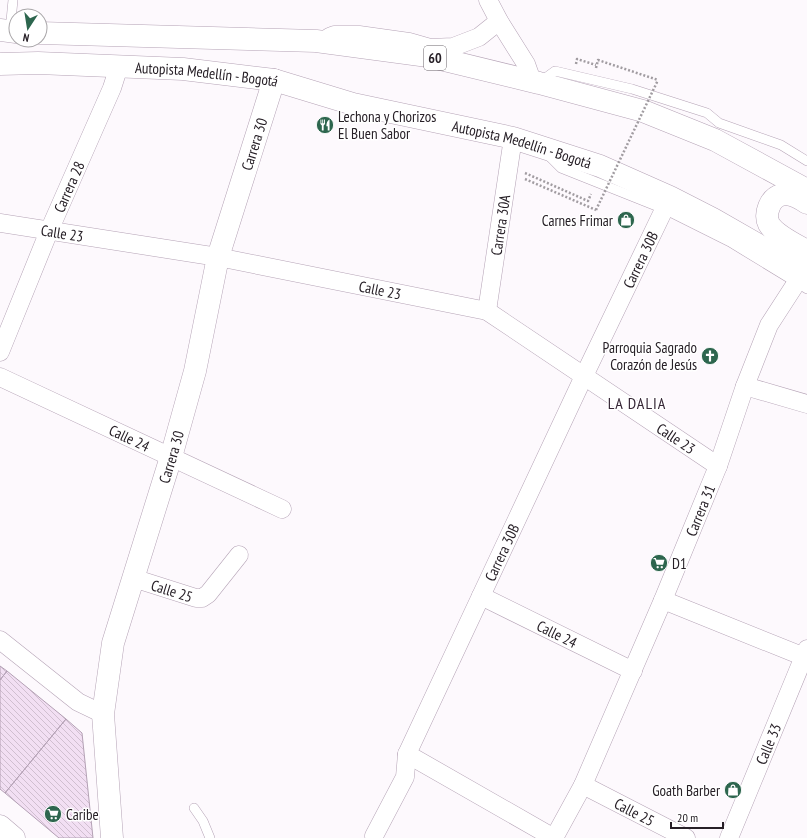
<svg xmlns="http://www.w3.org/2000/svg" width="807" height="838" viewBox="0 0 807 838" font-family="'PT Sans Narrow',sans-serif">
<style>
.building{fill:url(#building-back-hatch);stroke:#b3a0b4}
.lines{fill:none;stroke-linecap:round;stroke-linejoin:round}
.service-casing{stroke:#b5a3b6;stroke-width:10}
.minor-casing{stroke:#b5a3b6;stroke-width:19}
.tertiary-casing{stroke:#b5a3b6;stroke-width:23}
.trunk-casing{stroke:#b5a3b6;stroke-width:23}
.path{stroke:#a19ca1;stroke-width:2.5;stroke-dasharray:2 2;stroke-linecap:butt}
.service{stroke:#fff;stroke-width:9}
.minor{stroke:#fff;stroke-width:18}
.tertiary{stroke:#fff;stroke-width:22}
.trunk{stroke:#fff;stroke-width:22}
.path-bridge{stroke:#a19ca1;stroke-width:2.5;stroke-dasharray:2 2;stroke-linecap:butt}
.labels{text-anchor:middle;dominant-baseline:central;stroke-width:3;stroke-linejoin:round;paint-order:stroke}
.shield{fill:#fff;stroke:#686368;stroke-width:1}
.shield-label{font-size:14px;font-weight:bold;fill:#272027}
.street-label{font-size:15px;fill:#272027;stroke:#fff}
.poi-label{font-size:15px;fill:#272027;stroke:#fff;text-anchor:start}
.neighbourhood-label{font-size:16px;letter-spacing:1px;fill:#362736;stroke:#fff}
</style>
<defs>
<pattern id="building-back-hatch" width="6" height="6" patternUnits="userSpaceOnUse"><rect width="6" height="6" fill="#f2dff3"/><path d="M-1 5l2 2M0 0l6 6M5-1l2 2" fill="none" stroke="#d0bfd0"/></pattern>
</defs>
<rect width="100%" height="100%" fill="#fdf9fd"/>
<path class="building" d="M0 666 7 671 0 680Z
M7 671 66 719 5 793 0 789V680Z
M66 719 82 733 93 838H59L5 793Z"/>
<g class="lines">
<defs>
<path id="service" d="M10 31 13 0
M540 82 555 71 632 89 707 113 719 123 781 145 807 161
M548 155 561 168 664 209 730 242 807 289
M194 808 203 821 210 838"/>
<g id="minor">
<path d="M488 0 499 21 526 64 532 81"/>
<path d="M329 37 334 35H359L409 42 430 48 453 47 479 37 499 21"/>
<path id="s1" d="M0 223 218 257 487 311 718 466"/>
<path id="s2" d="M487 311 513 138"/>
<path id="s3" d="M0 352 49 231 112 88 119 66"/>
<path id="s4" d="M0 377 282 509"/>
<path d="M745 386 807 404"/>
<path id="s5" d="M133 578 196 598H202L208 594 239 555"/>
<path id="s6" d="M481 596 633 671"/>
<path d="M663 600 807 658"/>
<path d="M0 640 78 702 103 714"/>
<path id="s7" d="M583 785 686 838"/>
<path d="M374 836 405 777 407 754"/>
<path id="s8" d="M554 838 407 754 584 376 670 197"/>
<path id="s9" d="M554 838 583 785 663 600 718 466 745 386 769 325 804 271"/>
<path id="s10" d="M729 838 807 649"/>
</g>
<g id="tertiary">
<path d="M0 826 14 838"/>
<path id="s11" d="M112 838 103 714 113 643 171 457 195 371 218 257 274 80"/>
</g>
<g id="trunk">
<path d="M0 30 16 32"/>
<path d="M40 33 316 41 428 56 539 83 643 111 715 140 807 190"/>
<path id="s12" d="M0 64 38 63 183 69 274 80 353 104 513 138 600 166 670 197 713 219 807 273"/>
<path d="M807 203C800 198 790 192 781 195 770 198 764 214 769 224 775 235 796 245 807 251"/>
</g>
</defs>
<use href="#service" class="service-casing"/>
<use href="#minor" class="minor-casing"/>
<use href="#tertiary" class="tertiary-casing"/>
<use href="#trunk" class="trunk-casing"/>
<path class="path" d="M576 64 577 59 596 65
M596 68 598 60 658 80
M525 173 588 201 591 194
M525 179 596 210"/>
<use href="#service" class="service"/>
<use href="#minor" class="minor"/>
<use href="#tertiary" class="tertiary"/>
<use href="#trunk" class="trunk"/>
<path class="path-bridge" d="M596 210 658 80"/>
</g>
<defs>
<symbol id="restaurant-disc" viewBox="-11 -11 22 22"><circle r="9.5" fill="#2d664e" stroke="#fff"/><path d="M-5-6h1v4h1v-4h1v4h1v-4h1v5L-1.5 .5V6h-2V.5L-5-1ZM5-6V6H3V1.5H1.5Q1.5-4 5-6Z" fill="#fff"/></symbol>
<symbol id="shop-disc" viewBox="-11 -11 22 22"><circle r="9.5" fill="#2d664e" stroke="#fff"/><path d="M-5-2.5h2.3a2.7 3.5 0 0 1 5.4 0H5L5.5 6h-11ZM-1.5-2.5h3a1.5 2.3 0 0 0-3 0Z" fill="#fff"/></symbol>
<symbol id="church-disc" viewBox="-11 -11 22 22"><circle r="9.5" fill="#2d664e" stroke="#fff"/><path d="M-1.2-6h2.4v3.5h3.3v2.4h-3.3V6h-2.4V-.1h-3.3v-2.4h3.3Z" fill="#fff"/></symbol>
<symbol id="supermarket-disc" viewBox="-11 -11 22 22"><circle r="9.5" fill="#2d664e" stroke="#fff"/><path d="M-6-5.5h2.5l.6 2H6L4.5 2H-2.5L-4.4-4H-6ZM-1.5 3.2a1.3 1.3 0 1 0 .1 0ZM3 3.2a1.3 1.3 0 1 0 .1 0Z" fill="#fff"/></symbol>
</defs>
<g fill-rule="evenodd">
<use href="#restaurant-disc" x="315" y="115" width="20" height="20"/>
<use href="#shop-disc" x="616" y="210" width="20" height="20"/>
<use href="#church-disc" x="700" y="346" width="20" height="20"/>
<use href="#supermarket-disc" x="649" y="553" width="20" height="20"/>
<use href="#shop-disc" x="723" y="780" width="20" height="20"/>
<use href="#supermarket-disc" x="43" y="804" width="20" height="20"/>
</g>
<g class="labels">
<rect class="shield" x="424" y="46" width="22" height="24" rx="3"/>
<g class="shield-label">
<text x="435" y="58">60</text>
</g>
<g class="street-label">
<text stroke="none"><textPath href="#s12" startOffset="207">Autopista Medellín - Bogotá</textPath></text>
<text stroke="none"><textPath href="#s11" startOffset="715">Carrera 30</textPath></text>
<text stroke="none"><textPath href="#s12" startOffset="531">Autopista Medellín - Bogotá</textPath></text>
<text stroke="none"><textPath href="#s3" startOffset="179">Carrera 28</textPath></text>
<text stroke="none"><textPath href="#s2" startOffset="87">Carrera 30A</textPath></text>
<text stroke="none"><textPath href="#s1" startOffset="63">Calle 23</textPath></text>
<text stroke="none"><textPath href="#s8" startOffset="716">Carrera 30B</textPath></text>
<text stroke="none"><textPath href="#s1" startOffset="386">Calle 23</textPath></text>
<text stroke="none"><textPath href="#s4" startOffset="143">Calle 24</textPath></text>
<text stroke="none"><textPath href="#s1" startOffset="723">Calle 23</textPath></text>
<text stroke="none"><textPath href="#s11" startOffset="391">Carrera 30</textPath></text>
<text stroke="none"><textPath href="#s9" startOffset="359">Carrera 31</textPath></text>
<text stroke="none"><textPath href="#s8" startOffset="392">Carrera 30B</textPath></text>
<text stroke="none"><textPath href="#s5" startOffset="41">Calle 25</textPath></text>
<text stroke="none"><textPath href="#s6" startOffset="85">Calle 24</textPath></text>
<text stroke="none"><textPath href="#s10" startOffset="102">Calle 33</textPath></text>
<text stroke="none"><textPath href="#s7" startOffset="58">Calle 25</textPath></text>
</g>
<g class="poi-label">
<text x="338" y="116">Lechona y Chorizos<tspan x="338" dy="17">El Buen Sabor</tspan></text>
<text x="613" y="220" text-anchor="end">Carnes Frimar</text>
<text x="697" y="347" text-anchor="end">Parroquia Sagrado<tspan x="697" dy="17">Corazón de Jesús</tspan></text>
<text x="672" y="563">D1</text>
<text x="720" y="790" text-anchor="end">Goath Barber</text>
<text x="66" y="814">Caribe</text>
</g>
<g class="neighbourhood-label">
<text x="637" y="403">LA DALIA</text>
</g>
</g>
<g transform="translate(28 28) rotate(192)"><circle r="19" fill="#ffffff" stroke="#a9a6a9"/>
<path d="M0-3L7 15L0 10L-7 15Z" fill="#2d664e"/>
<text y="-6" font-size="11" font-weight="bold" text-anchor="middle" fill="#272027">N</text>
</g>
<path d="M671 822v6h52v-6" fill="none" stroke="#272027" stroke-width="2"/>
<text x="677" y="822" font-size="12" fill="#272027" stroke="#ffffff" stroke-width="3" paint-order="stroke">20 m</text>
</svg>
